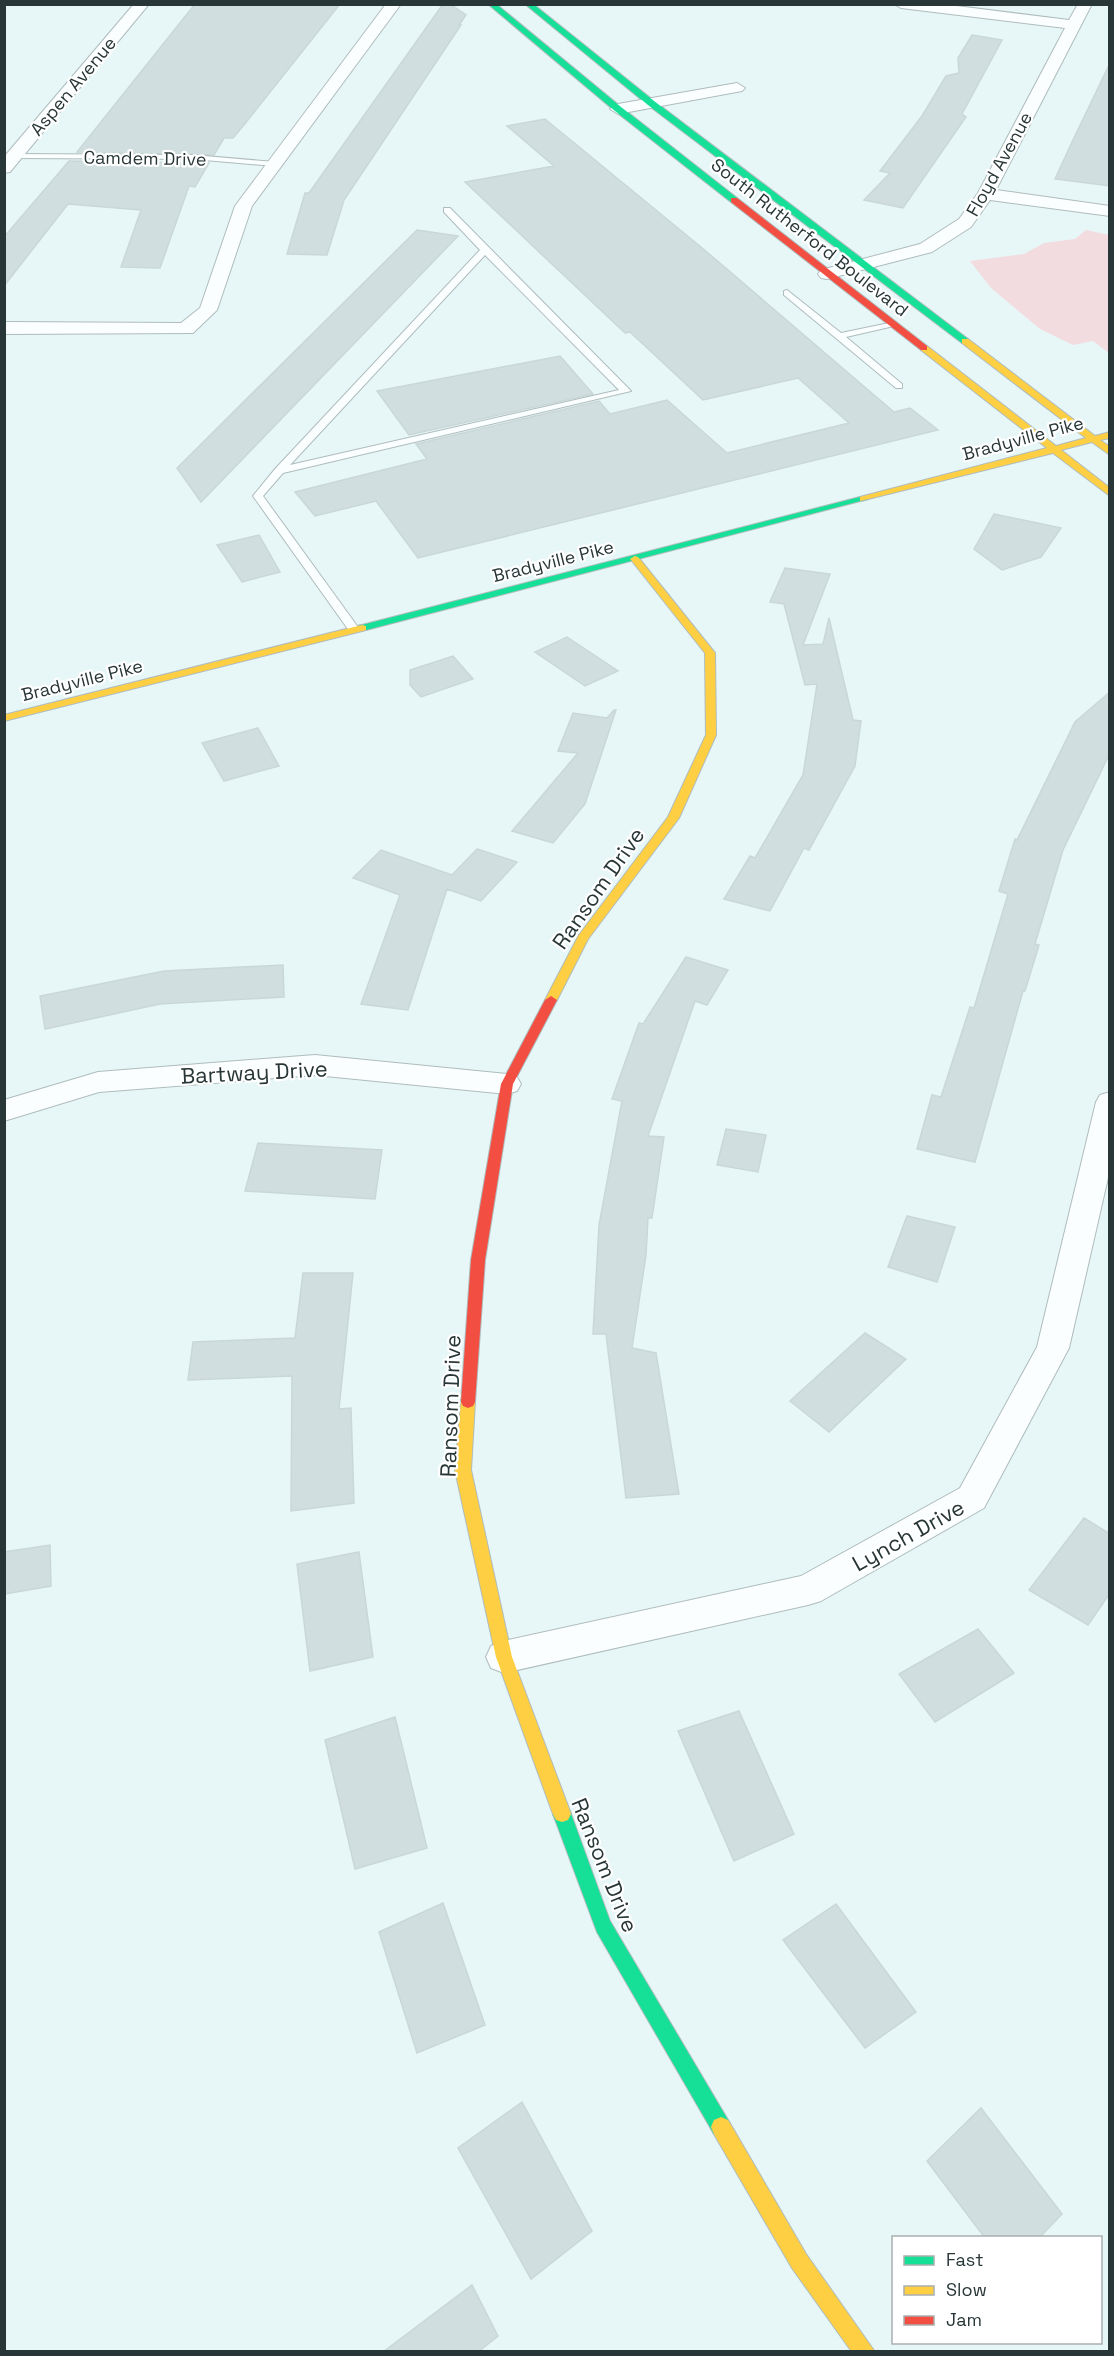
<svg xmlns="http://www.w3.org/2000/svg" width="1114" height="2356" viewBox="0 0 1114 2356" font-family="'Space Grotesk',sans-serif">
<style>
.green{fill:#f2dcdf}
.building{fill:#d1dedf;stroke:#c9d7d7;stroke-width:1.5}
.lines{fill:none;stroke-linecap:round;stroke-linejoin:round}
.lane-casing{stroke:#afbcbd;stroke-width:2}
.street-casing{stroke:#afbcbd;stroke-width:2}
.fast-casing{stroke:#afbcbd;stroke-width:2}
.slow-casing{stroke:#afbcbd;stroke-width:2}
.jam-casing{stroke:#afbcbd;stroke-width:2}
.lane{fill:#fbfefe;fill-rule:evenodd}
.street{fill:#fbfefe;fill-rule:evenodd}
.fast{fill:#16e098;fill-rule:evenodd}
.slow{fill:#ffcf43;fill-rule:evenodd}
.jam{fill:#f24e42;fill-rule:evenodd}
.labels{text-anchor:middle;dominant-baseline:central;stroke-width:4.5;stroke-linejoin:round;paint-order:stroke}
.far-street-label{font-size:18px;fill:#283637;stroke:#fff}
.street-label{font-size:22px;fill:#283637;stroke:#fff}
</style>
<rect width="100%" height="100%" fill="#e7f6f7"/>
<path class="green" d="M1086 230 1109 235V353L1093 341 1073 345 1040 329 991 288 970 261 1024 254 1044 243 1075 239Z"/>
<path class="building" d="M195 4H340L244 125 233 138H224L214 155 77 152Z
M443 4H450L466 15 459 25H461L344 200 327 255 287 254 305 193H309Z
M972 35 1002 40 962 114 966 117 903 208 864 200 890 173 880 171 922 116 946 76 959 73 958 58Z
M1110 63V186L1055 179 1073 140Z
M545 119 701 247 894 412 910 408 938 430 418 558 376 501 315 516 295 492 427 459 416 444 599 401 610 414 667 400 727 453 849 423 798 378 703 400 630 332 625 333 465 182 554 166 507 126Z
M69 161 209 163 195 187 189 186 160 268 121 267 141 210 68 204 4 286V237Z
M417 230 458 236 201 502 177 468Z
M560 356 593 394 409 435 377 391Z
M994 514 1061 528 1041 557 1002 570 974 549Z
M259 535 280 572 242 582 217 545Z
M785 568 830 574 803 645 823 644 829 618 853 720 861 721 855 766 809 850 804 848 770 911 724 899 750 856 755 858 803 775 817 684 805 685 784 604 770 602Z
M567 637 618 671 585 686 535 652Z
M453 656 473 679 421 697 410 685V670Z
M1110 692V753L1063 850 1035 944 1039 945 1025 991H1023L975 1162 917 1149 932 1095 941 1097 970 1007 974 1008 1008 894 999 891 1015 839 1017 840 1075 722Z
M614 710H616L585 804 553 843 512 831 578 753 558 751 573 713 607 718Z
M258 728 279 766 224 781 202 743Z
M477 849 517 862 481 901 447 889 408 1010 361 1004 400 895 353 878 381 850 452 875Z
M686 957 728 970 707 1005 695 1001 648 1136 664 1137 652 1218H648L646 1255 632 1348 656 1353 679 1494 626 1498 606 1334H593L599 1225 622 1101 612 1099 639 1023 643 1024Z
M283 965 284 997 160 1004 45 1029 40 996 164 971Z
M726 1129 766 1135 758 1172 717 1165Z
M258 1143 382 1150 375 1199 245 1191Z
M907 1216 955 1227 937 1282 888 1267Z
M303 1273H353L339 1409 351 1408 354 1503 291 1511 292 1376 188 1380 193 1342 295 1338Z
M865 1333 906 1359 829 1432 790 1401Z
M1084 1518 1110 1534V1593L1088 1625 1029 1590Z
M50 1545 51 1586 4 1594V1552Z
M359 1552 373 1657 310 1671 297 1564Z
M978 1629 1014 1673 935 1722 899 1674Z
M739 1711 794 1834 734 1861 678 1731Z
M395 1717 427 1848 355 1869 325 1740Z
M443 1903 485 2025 417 2053 379 1932Z
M836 1904 916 2012 865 2048 783 1940Z
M522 2102 592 2231 531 2279 458 2148Z
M981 2108 1062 2214 1039 2238H985L927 2161Z
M472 2285 498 2336 478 2352H383Z"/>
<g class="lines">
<defs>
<path id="lane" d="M11 154 193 155 275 162 279 164 275 166 193 159 14 158H11Z
M444 208H450L631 391 283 473 263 496 360 630 354 633 350 632 253 496 275 469 480 250 444 212ZM485 255 619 390 290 465Z
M787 290 841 333 894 322V326L846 337 902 384V388H896L784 295V291Z"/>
<path id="street" d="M134 4H149L10 172 4 173V157Z
M386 4H401L252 206 217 310 193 333 4 334V322L181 323 200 308 235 206Z
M894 4H941L1069 20 1078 4H1092L996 190 1110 206V216L990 200 971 227 932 252 827 279 821 278 818 274 821 270 920 244 959 219 978 193 1065 28 901 8Z
M737 83 745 88 742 91 618 114 610 109 618 104Z
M315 1055 507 1074 517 1077 521 1084 517 1091 507 1094 315 1075 99 1092 4 1121V1100L98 1072Z
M1110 1092V1169L1069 1348 984 1508 821 1601 808 1605 504 1673 491 1668 486 1657 491 1646 504 1641 801 1576 960 1488 1037 1347 1096 1102 1100 1095Z"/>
<path id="fast" d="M488 4H496L621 107 737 198V202H731L615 111Z
M525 4H533L654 101 968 339V343H962L648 105Z
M860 497 868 499 366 630H358L357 628 358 626Z
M562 1806 568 1808 571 1814 610 1921 728 2120 731 2127 728 2134 721 2137 714 2134 597 1932 553 1814 556 1808Z"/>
<path id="slow" d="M962 339H968L1095 436 1110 432V438L1100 440 1110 447V455L1092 442 1061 450 1110 488V496L1053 453 860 501V497L1047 448 921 350V346H927L1056 446 1086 438 962 343Z
M635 556 638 557 715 653 716 735 679 818 588 939 557 1000 551 1004 545 1000 579 935 668 817 706 735 705 653 632 561 630 559Z
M362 625 366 626V630L4 721V715Z
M468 1396 473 1398 475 1402 471 1470 512 1657 571 1814 568 1820 562 1822 556 1820 553 1814 496 1657 455 1470 461 1402 463 1398Z
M721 2117 728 2120 806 2254 875 2352H852L792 2268 714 2134 711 2127 714 2120Z"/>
<path id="jam" d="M731 198H737L927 346V350H921L731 202Z
M551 996 557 1000 513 1084 485 1260 475 1402 473 1406 468 1408 463 1406 461 1402 471 1260 501 1084 545 1000Z"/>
</defs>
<use href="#lane" class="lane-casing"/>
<use href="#street" class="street-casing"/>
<use href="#fast" class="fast-casing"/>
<use href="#slow" class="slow-casing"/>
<use href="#jam" class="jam-casing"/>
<use href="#lane" class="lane"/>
<use href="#street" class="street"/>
<use href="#fast" class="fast"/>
<use href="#slow" class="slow"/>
<use href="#jam" class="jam"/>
</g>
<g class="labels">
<g class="far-street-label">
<text transform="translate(73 86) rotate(-50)">Aspen Avenue</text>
<text transform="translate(145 158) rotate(1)">Camdem Drive</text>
<text transform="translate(999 164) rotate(-61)">Floyd Avenue</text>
<text transform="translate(810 237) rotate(38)">South Rutherford Boulevard</text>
<text transform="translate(1023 438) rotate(-15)">Bradyville Pike</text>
<text transform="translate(553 561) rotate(-14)">Bradyville Pike</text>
<text transform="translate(82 680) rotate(-14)">Bradyville Pike</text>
</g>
<g class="street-label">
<text transform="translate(598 888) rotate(-55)">Ransom Drive</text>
<text transform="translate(254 1072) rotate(-3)">Bartway Drive</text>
<text transform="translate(450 1406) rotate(-88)">Ransom Drive</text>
<text transform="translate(908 1535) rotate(-29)">Lynch Drive</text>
<text transform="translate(605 1865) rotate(68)">Ransom Drive</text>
</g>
</g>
<rect width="1114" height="2356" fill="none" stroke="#283637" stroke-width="12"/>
<rect x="892" y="2236" width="210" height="108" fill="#ffffff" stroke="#a9afaf" stroke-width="1.5"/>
<rect x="904" y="2256" width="30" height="9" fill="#16e098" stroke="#a9afaf" stroke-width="1.5"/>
<text x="946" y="2266" font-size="18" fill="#283637">Fast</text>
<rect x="904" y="2286" width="30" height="9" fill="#ffcf43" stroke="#a9afaf" stroke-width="1.5"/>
<text x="946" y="2296" font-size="18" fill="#283637">Slow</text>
<rect x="904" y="2316" width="30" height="9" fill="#f24e42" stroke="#a9afaf" stroke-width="1.5"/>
<text x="946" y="2326" font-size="18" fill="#283637">Jam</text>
</svg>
